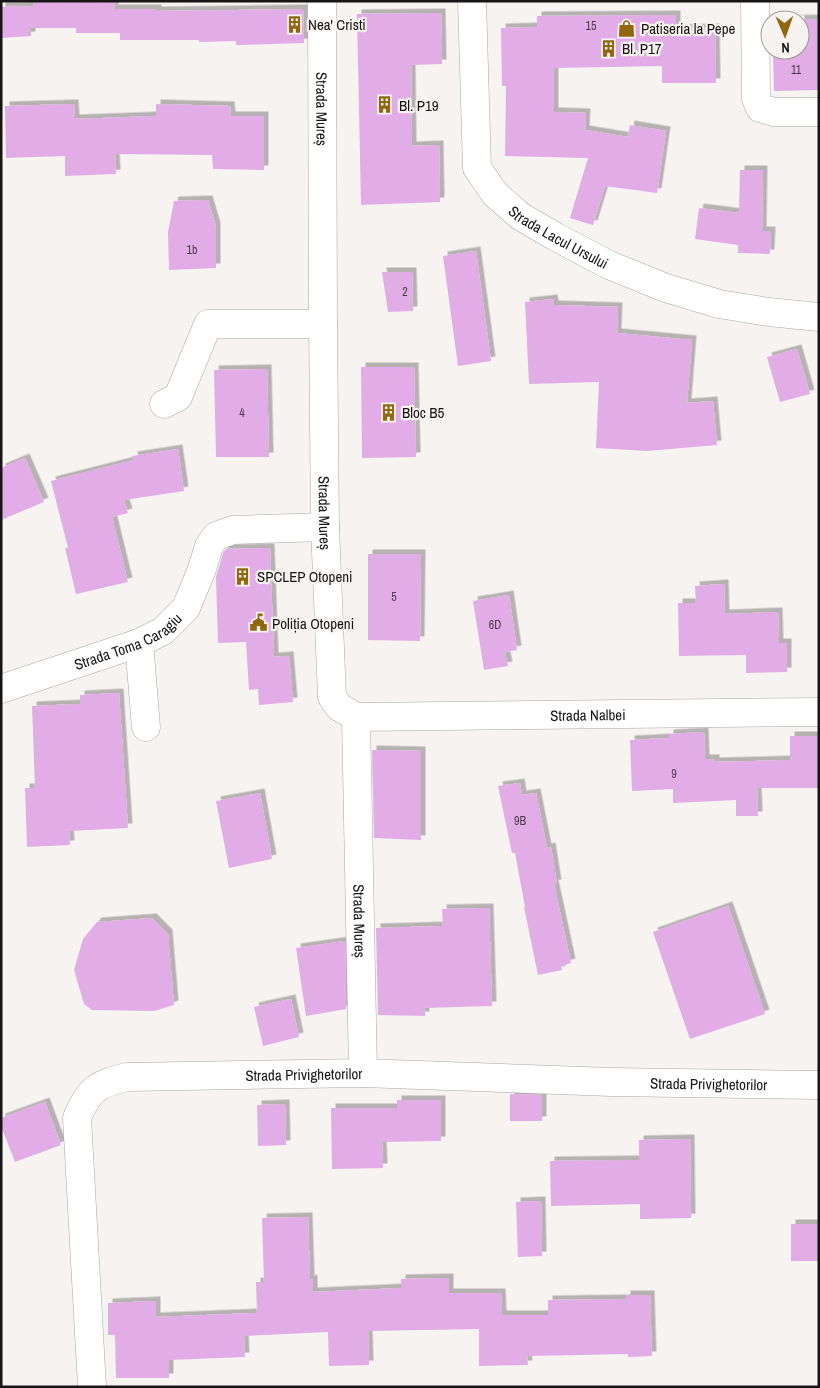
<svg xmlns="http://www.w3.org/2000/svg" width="820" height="1388" viewBox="0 0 820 1388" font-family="'Archivo Narrow',sans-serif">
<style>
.building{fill:#e2ace6;filter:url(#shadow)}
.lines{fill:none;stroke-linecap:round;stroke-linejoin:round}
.minor-casing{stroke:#aaa6a4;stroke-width:29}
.minor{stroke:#fff;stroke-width:28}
.labels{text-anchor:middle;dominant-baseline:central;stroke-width:4.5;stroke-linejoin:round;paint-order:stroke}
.number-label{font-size:12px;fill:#4a3b49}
.poi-label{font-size:15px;fill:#171515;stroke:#f7f3f1;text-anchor:start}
.street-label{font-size:15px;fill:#171515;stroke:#f7f3f1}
</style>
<defs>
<filter id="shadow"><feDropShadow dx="4.5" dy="-4.5" stdDeviation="0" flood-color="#0004"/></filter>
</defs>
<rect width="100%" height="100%" fill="#f7f3f1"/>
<path class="building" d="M115 2 114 9H157V11L303 9 304 43 236 45V41L199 42V40H120V33H76V28H31V36L1 38V7L33 6V3Z
M441 13 442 64 411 65 412 146 439 145 440 202 361 205 357 14Z
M676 15V29L715 28 716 83H662V66L554 68V112L586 113 585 130 628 137 630 125 666 131 657 193 605 186 593 225 570 218 588 158 505 156 506 86H502L501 28 537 27V16Z
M819 19V90L774 91 773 50H800V20H772Z
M74 104 75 119 156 116V104L230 106 231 116H264V170L213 169 212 155 115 154 116 174 65 176V156L6 158 5 106Z
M740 170H763L762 231H771L770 254 738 253V245L695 239 699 208 739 213Z
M208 200 216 227V268L169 270 168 232 174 201Z
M476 251 491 361 458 366 443 256Z
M382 272H412L413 311 388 312Z
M553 299 554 305 618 307 617 333 692 340 687 403 713 401 717 445 647 451 596 448 599 382 529 384 525 302Z
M797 349 810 394 780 402 767 357Z
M361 367H414L416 457 362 458Z
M267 369 269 457H216L214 370Z
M178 449 184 491 124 500 128 513 112 517 128 582 76 594 65 548H68L51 481 134 460 133 456Z
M25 458 44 502 1 520V468Z
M270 548 274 657 289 656 293 702 259 705 258 689 249 690 246 642 218 643 216 577 223 553 226 549Z
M368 554H421L420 641 368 640Z
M724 584 725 614 778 612 779 643H787V672L746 673V655L679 656 678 603H696L695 586Z
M509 595 517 650 505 652 508 666 484 670 473 601Z
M119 693 128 828 69 831 70 845 27 847 25 788H35L32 706 80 704V695Z
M704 732 705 759H715V762L790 760V736H819V788H757L758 816H736V800L673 803V789L632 791 630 740 669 738V734Z
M372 750 421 751V840L374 838Z
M520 783 522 795 536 793 547 848 551 847 557 884H554L571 963 561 966 562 970 538 975 524 907H525L515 853H512L498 786Z
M260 793 272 859 229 868 216 801Z
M728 906 765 1014 690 1039 653 932Z
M489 908 492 1006 425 1008V1016L378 1015 376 928 443 926 442 909Z
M152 918 168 934 174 1005 154 1011 92 1010 84 1004 74 970 83 939 97 922Z
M345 941 346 1009 306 1016 296 948Z
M291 999 299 1037 263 1046 254 1007Z
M510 1094 542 1095V1121H510Z
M397 1100H441V1141L382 1142 383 1168 332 1169 331 1108H397Z
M45 1102 61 1145 15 1162 1 1126V1118Z
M285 1104 286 1145 258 1146 257 1105Z
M690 1139 691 1218 640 1219V1204L551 1206 550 1161 639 1160V1140Z
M541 1201 542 1256 518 1257 516 1202Z
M308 1217 310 1280 313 1279V1292L401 1288V1279L449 1278V1293H501L502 1315H548V1300L626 1299V1295H650L652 1356 628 1357V1354L527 1356 528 1365 479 1366V1329L368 1331 369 1365 329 1366 328 1332 244 1336 245 1357 169 1360V1378H116L115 1335H108V1303L156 1301V1317L257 1313 256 1282H264L262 1218Z
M791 1224H819V1261H791Z"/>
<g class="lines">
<defs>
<g id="minor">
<path id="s1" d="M322 1 323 324 325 527 332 697 339 707 356 717 819 712"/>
<path id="s2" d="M472 1 477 168 495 194 520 216 556 237 609 265 666 288 719 304 769 312 819 317"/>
<path d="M755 1 756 99 760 108 774 112H819"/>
<path d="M164 404 178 397 208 324H323"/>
<path d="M139 643 146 727"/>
<path id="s3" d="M1 689 139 643 163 631 186 608 202 569 209 546 216 536 233 530 325 527"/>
<path id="s4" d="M356 717 363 1073"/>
<path id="s5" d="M92 1387 77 1118C89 1089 97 1084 127 1077L363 1073 611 1082 819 1085"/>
</g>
</defs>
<use href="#minor" class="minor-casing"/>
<use href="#minor" class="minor"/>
</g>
<defs>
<symbol id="building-bare" viewBox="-9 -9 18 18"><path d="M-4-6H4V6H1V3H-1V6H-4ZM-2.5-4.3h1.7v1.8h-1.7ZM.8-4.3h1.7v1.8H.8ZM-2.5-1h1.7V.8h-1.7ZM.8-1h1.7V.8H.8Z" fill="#916810" stroke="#f7f3f1" stroke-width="2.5" paint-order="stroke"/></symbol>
<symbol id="shop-bare" viewBox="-9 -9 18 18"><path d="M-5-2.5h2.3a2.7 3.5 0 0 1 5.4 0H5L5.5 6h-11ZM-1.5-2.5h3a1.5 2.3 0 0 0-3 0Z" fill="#916810" stroke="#f7f3f1" stroke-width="2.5" paint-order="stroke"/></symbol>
<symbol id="civic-bare" viewBox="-9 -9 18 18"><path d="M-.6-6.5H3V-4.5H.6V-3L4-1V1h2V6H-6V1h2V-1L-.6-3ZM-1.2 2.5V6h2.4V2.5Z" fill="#916810" stroke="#f7f3f1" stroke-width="2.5" paint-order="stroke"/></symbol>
</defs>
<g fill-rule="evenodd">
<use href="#building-bare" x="282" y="12" width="25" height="25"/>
<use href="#shop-bare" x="614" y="16" width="25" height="25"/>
<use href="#building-bare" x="596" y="36" width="25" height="25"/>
<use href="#building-bare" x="372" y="92" width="25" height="25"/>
<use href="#building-bare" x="376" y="400" width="25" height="25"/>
<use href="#building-bare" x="230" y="564" width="25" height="25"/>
<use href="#civic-bare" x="246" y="610" width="25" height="25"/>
</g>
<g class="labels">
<g class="number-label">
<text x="591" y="26">15</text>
<text x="796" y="70">11</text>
<text x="192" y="250">1b</text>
<text x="405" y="292">2</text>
<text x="242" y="413">4</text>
<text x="394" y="597">5</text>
<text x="495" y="625">6D</text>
<text x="674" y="774">9</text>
<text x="520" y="821">9B</text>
</g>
<g class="poi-label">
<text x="308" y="24">Nea' Cristi</text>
<text x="641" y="28">Patiseria la Pepe</text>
<text x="622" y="48">Bl. P17</text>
<text x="399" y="105">Bl. P19</text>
<text x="402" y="412">Bloc B5</text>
<text x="257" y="576">SPCLEP Otopeni</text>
<text x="272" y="623">Poliția Otopeni</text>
</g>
<g class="street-label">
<text stroke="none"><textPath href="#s1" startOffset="108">Strada Mureș</textPath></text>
<text stroke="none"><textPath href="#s2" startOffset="276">Strada Lacul Ursului</textPath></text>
<text stroke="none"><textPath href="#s1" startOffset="512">Strada Mureș</textPath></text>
<text stroke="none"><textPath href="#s3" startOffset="136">Strada Toma Caragiu</textPath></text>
<text stroke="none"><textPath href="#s1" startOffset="960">Strada Nalbei</textPath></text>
<text stroke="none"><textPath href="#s4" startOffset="204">Strada Mureș</textPath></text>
<text stroke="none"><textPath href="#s5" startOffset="515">Strada Privighetorilor</textPath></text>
<text stroke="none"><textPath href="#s5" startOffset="920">Strada Privighetorilor</textPath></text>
</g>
</g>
<rect width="820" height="1388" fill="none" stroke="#171515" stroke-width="5"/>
<g transform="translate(785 35) rotate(178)"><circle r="24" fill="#f7f3f1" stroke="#9d9a99"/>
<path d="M0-4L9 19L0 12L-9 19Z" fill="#916810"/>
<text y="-8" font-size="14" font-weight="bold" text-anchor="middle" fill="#171515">N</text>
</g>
</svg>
